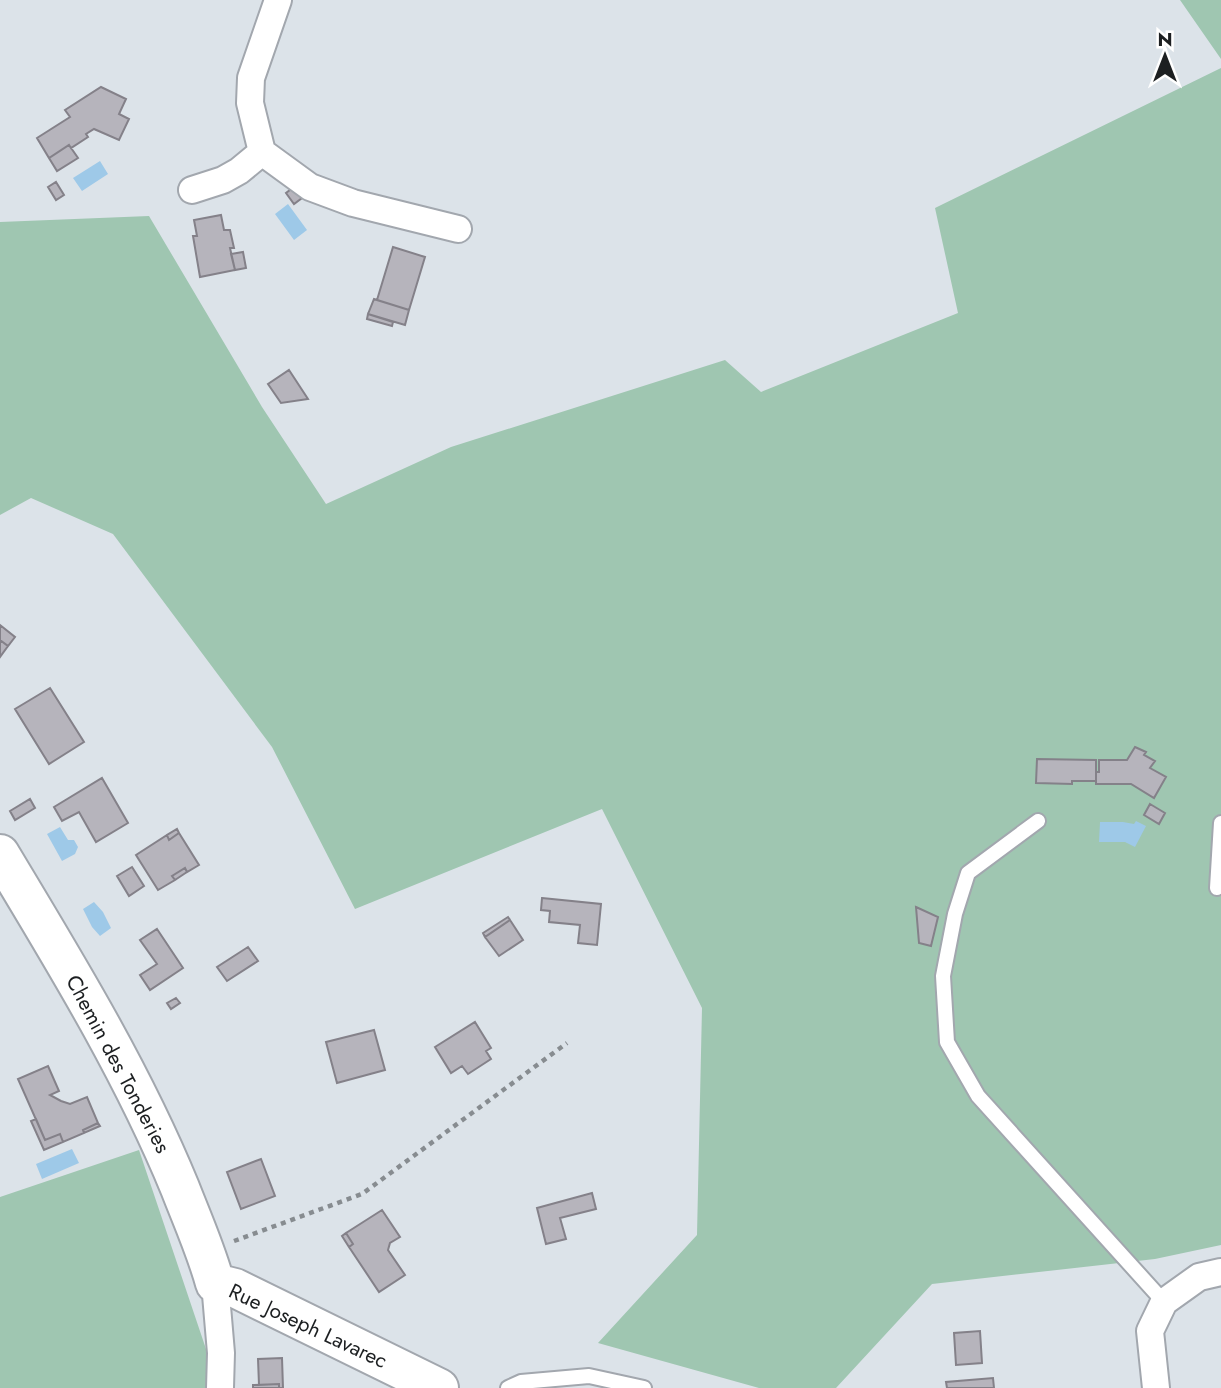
<svg xmlns="http://www.w3.org/2000/svg" width="1221" height="1388" viewBox="0 0 1221 1388" font-family="Jost,sans-serif">
<style>
.green{fill:#9fc6b1}
.water{fill:#9ec9e8}
.building{fill:#b6b4bc;stroke:#848189;stroke-width:2}
.lines{fill:none;stroke-linecap:round;stroke-linejoin:round}
.lane-casing{stroke:#a2a7ae;stroke-width:18}
.street-casing{stroke:#a2a7ae;stroke-width:30}
.secondary-casing{stroke:#a2a7ae;stroke-width:42}
.path{stroke:#878c90;stroke-width:4.5;stroke-dasharray:5 5;stroke-linecap:butt}
.lane{stroke:#fff;stroke-width:14}
.street{stroke:#fff;stroke-width:26}
.secondary{stroke:#fff;stroke-width:38}
.labels{text-anchor:middle;dominant-baseline:central;stroke-width:5;stroke-linejoin:round;paint-order:stroke}
.street-label{font-size:21px;fill:#1c1f21;stroke:#fff}
</style>
<rect width="100%" height="100%" fill="#dce3e9"/>
<path class="green" d="M1180 0H1221V59Z
M1221 68V1245L1155 1259 932 1284 836 1388H759L598 1343 697 1235 702 1008 602 809 355 909 272 747 113 534 31 498 0 515V222L149 216 262 407 326 504 451 447 725 360 761 392 958 313 935 208Z
M139 1150 206 1349V1388H0V1197Z"/>
<path class="water" d="M100 161 108 174 82 191 73 178Z
M288 204 307 230 294 240 275 214Z
M1136 821 1146 826 1135 847 1125 842H1099L1100 822H1123L1134 824Z
M60 827 68 840H74L78 847 75 854 62 861 47 834Z
M94 902 103 912 111 928 100 936 92 927 83 909Z
M72 1149 79 1163 42 1179 36 1164Z"/>
<path class="building" d="M101 87 126 99 119 114 129 119 119 140 94 129 86 134 88 137 71 148 69 145 49 158 37 138 70 117 65 110Z
M69 145 78 158 57 171 49 158Z
M56 182 64 195 56 200 48 187Z
M294 187 302 198 294 204 286 193Z
M221 215 224 230H230L234 248H230L235 270 200 277 193 236H197L194 220Z
M393 247 425 257 409 310 377 300Z
M243 252 246 268 235 270 231 254Z
M374 299 409 310 405 325 368 314Z
M368 314 393 322 392 326 367 319Z
M289 370 308 399 281 403 268 384Z
M0 625 15 637 8 646 0 640Z
M0 640 8 646 0 657Z
M50 688 84 742 49 764 15 709Z
M1135 747 1146 752 1144 755 1155 761 1150 768 1166 777 1154 798 1131 784H1096V772H1099V760H1127Z
M1037 759 1096 760V781H1072V784L1036 783Z
M102 778 128 823 96 842 79 812 62 821 54 807Z
M30 799 35 808 15 820 10 811Z
M1150 804 1165 813 1159 824 1144 815Z
M177 829 179 833 169 840 167 835Z
M179 833 199 865 187 872 185 868 172 876 175 880 158 890 136 855 167 835 169 840Z
M132 867 144 886 129 896 117 876Z
M185 868 187 872 175 880 172 876Z
M542 898 601 904 597 945 578 943 580 925 549 922 550 911 541 910Z
M916 907 938 917 931 946 919 943Z
M508 917 510 920 485 937 483 933Z
M510 920 523 940 499 956 485 937Z
M157 929 183 968 150 990 140 975 157 964 140 940Z
M248 947 258 961 227 981 217 967Z
M176 998 180 1003 171 1009 167 1003Z
M475 1022 491 1048 486 1051 491 1059 468 1074 462 1066 451 1073 435 1047Z
M374 1030 385 1070 337 1083 326 1042Z
M48 1066 59 1091 50 1095 61 1101 70 1104 87 1097 98 1123 83 1130 84 1133 63 1142 60 1134 45 1140 18 1079Z
M36 1119 45 1140 60 1134 63 1142 44 1150 31 1121Z
M98 1123 100 1126 84 1133 83 1130Z
M261 1159 275 1196 241 1209 227 1172Z
M592 1193 596 1209 560 1218 566 1239 546 1244 537 1208Z
M382 1210 400 1237 390 1243 388 1250 405 1275 379 1292 349 1247 353 1244 346 1233Z
M346 1233 353 1244 349 1247 342 1236Z
M980 1331 982 1363 956 1365 954 1333Z
M282 1358 283 1388H279V1384L259 1385 258 1359Z
M993 1378 994 1388H947L946 1382Z
M279 1384V1388H253V1385Z"/>
<g class="lines">
<defs>
<path id="lane" d="M1038 821 968 873 955 914 943 976 947 1042 978 1096 1164 1302
M1217 888 1221 823
M508 1388 521 1382 589 1376 644 1388"/>
<path id="street" d="M278 0 251 78 250 103 262 152 310 187 353 203 458 229
M192 190 223 180 239 171 262 152
M215 1283 221 1353 220 1388
M1156 1388 1150 1331 1164 1302 1199 1277 1221 1272"/>
<path id="secondary" d="M0 854C65 962 132 1071 180 1188 192 1219 206 1250 215 1283L235 1288 439 1388"/>
</defs>
<use href="#lane" class="lane-casing"/>
<use href="#street" class="street-casing"/>
<use href="#secondary" class="secondary-casing"/>
<path class="path" d="M234 1241 362 1194 567 1043"/>
<use href="#lane" class="lane"/>
<use href="#street" class="street"/>
<use href="#secondary" class="secondary"/>
</g>
<g class="labels">
<g class="street-label">
<text transform="translate(118 1064) rotate(62)">Chemin des Tonderies</text>
<text transform="translate(308 1326) rotate(25)">Rue Joseph Lavarec</text>
</g>
</g>
<g transform="translate(1165 56)" stroke="#ffffff" stroke-width="5" paint-order="stroke">
<path d="M0-5L12 26L0 18L-12 26Z" fill="#1c1f21"/>
<text y="-10" font-size="19" font-weight="bold" text-anchor="middle" fill="#1c1f21">N</text>
</g>
</svg>
